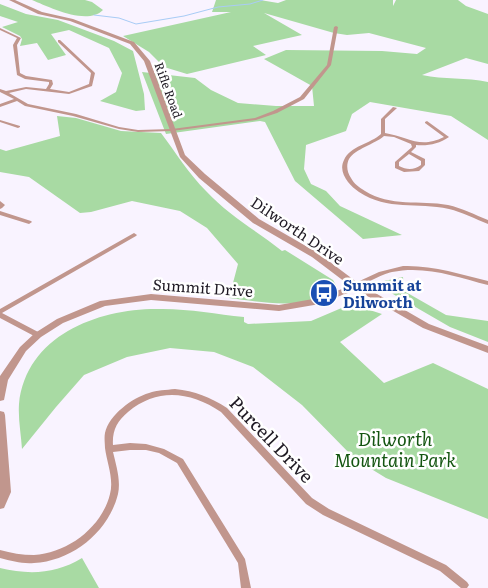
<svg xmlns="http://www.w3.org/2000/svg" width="488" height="588" viewBox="0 0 488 588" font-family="Literata,serif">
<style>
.green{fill:#a8daa3}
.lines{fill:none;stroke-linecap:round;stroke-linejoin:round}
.stream{stroke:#a8ccf6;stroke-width:1}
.minor{fill:#c1968d;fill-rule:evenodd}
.tertiary{fill:#c1968d;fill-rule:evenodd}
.labels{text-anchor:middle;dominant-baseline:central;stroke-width:5;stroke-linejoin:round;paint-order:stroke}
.far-street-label{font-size:12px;fill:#1f1a24;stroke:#fff}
.street-label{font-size:15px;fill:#1f1a24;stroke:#fff}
.transit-label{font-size:15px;font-weight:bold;fill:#164399;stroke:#fff;text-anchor:start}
.near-park-label{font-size:18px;font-style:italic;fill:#145511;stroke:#fff}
.near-street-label{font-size:18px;fill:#1f1a24;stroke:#fff}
</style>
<rect width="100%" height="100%" fill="#f9f3ff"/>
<path class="green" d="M32 0H85L92 2 103 10C87 26 49 7 32 0Z
M216 0H260L278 3 286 0H393V6L396 0H458L466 6 488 14V64L466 58 422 75C444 80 466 77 488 82V140L451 116 370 102 352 114 346 131 306 145 304 169 311 184 326 191 340 206 402 235 363 239 295 181 265 122 260 121 166 134 142 72 195 78 211 90 238 103 276 106H314L312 86 264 59 286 50 382 51 417 54 426 48 369 33 347 35 334 33 264 13 302 35 253 46 266 55 187 74 164 67 149 52 123 36 231 12H212Z
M0 4 26 14 58 20 114 41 133 51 144 94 145 110 136 111 100 101 116 92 122 73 109 48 69 30 51 34 66 55 48 60 37 43 20 46 22 39 20 36 2 27 18 22 0 16Z
M57 116 76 118 121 131 161 133C176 153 189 174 206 191 228 215 257 231 282 251L285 250 333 280 337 287C310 312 262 302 229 298L238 264 207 228 180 211 132 201 91 212 80 213 29 177 0 172V149L6 151 60 136Z
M403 277 404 291 446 315 488 321V342L450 327 386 290 383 285 384 281Z
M351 304 382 314 340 342 384 383 433 363 488 389V519L386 478 355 459 302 405 253 367 214 352 170 348 127 357 84 375 56 407 22 449C21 434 18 419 19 404 26 336 97 309 156 309 186 308 215 314 244 317V322L248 324 311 321Z
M82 558 99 588H0V568C29 575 56 574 82 558Z"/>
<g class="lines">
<path class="stream" d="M94 15 119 18 136 24 184 16 218 7 250 4 263 0"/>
<path class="minor" d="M336 26 338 27 331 65 304 99 277 113 256 120 172 131 138 132 119 129 73 116 25 106 17 101 0 107V104L14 99 0 92V89L6 91 26 87 46 89 49 84V82L25 79 17 75 13 45 17 38 0 30V28L21 38 17 45 20 73 26 76 52 80 53 84 50 89 69 92 89 84 91 73 58 42V40H60L95 73 92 86 69 94 26 89 9 93 28 104 76 114 119 127 138 130 172 129 255 118 273 111 300 97 327 65 334 27Z
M393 107 397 108 385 119V133C408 137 420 149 444 137L425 123V122L427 121 449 137C439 144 428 146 416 145V147L411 152 425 159V165L419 171 404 172 395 168V162L412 147 411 144 394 137 384 136C375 144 355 149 349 159 346 165 347 172 351 178 354 184 359 187 365 191 390 207 420 200 448 205 462 208 475 215 488 220V224C475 219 462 212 449 209 417 202 388 211 359 192 355 189 351 186 348 182 343 175 340 168 344 160 350 146 370 144 381 134V119ZM409 154 421 161V165C414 170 407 170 399 166V162Z
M0 120 20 126V127L18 128 0 122Z
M0 201 5 205 2 208 0 209Z
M0 211 31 221 32 222 29 224 0 215Z
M134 233 137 235 136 236 2 313 40 333 41 335 40 337H36L0 318V309Z
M403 266C432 265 460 274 488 281V285C457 277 425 265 392 272 381 274 362 287 353 286L352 285 353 284 379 272Z
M175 389C195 391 210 397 227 408L312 498 329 509 446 565 467 582 469 585 467 588H461L440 571 323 515 306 504 221 412C191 392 158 387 128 412 117 421 112 431 113 445L130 443 146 444 164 449 183 459 245 559 251 588H241L238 563 177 463 159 453 146 450H130L113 452C116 465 121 480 118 494 109 531 73 561 34 563 22 564 12 561 0 558V550C11 553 22 555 34 555 68 553 102 527 110 494 114 479 107 463 105 448 105 444 104 438 105 433 109 415 132 398 149 393 157 390 166 390 175 389Z"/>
<path class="tertiary" d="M9 0H15L42 12 73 19 134 42 150 61 185 155 205 174 259 219 318 253 358 283 429 324 488 346V353L423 328 355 289 351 292 314 305 279 311 151 300 105 306 63 323 41 337 26 351 8 380 4 400 0 401V376L20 347 35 333 57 319 100 301 151 294 279 305 313 299 345 288 349 285 312 257 253 223 199 178 180 157 144 61 130 44 70 21 38 14Z
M0 411 4 412 5 415 11 492 4 508 0 509Z"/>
</g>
<defs>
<symbol id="bus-disc" viewBox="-11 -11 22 22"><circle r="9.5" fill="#1a4fb4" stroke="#fff"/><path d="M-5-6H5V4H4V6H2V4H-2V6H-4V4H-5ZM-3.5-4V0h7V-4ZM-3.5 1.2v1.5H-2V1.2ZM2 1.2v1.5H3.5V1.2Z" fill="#fff"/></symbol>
</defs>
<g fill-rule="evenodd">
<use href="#bus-disc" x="308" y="277" width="32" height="32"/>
</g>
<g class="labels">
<g class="far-street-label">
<text transform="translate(169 90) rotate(70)">Rifle Road</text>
</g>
<g class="street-label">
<text transform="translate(298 230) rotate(34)">Dilworth Drive</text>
<text transform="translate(203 287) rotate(4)">Summit Drive</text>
</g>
<g class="transit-label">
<text x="343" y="284">Summit at<tspan x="343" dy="17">Dilworth</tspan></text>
</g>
<g class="near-park-label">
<text x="395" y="438">Dilworth<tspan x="395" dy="21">Mountain Park</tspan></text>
</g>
<g class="near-street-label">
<text transform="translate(272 439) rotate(46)">Purcell Drive</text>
</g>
</g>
</svg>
